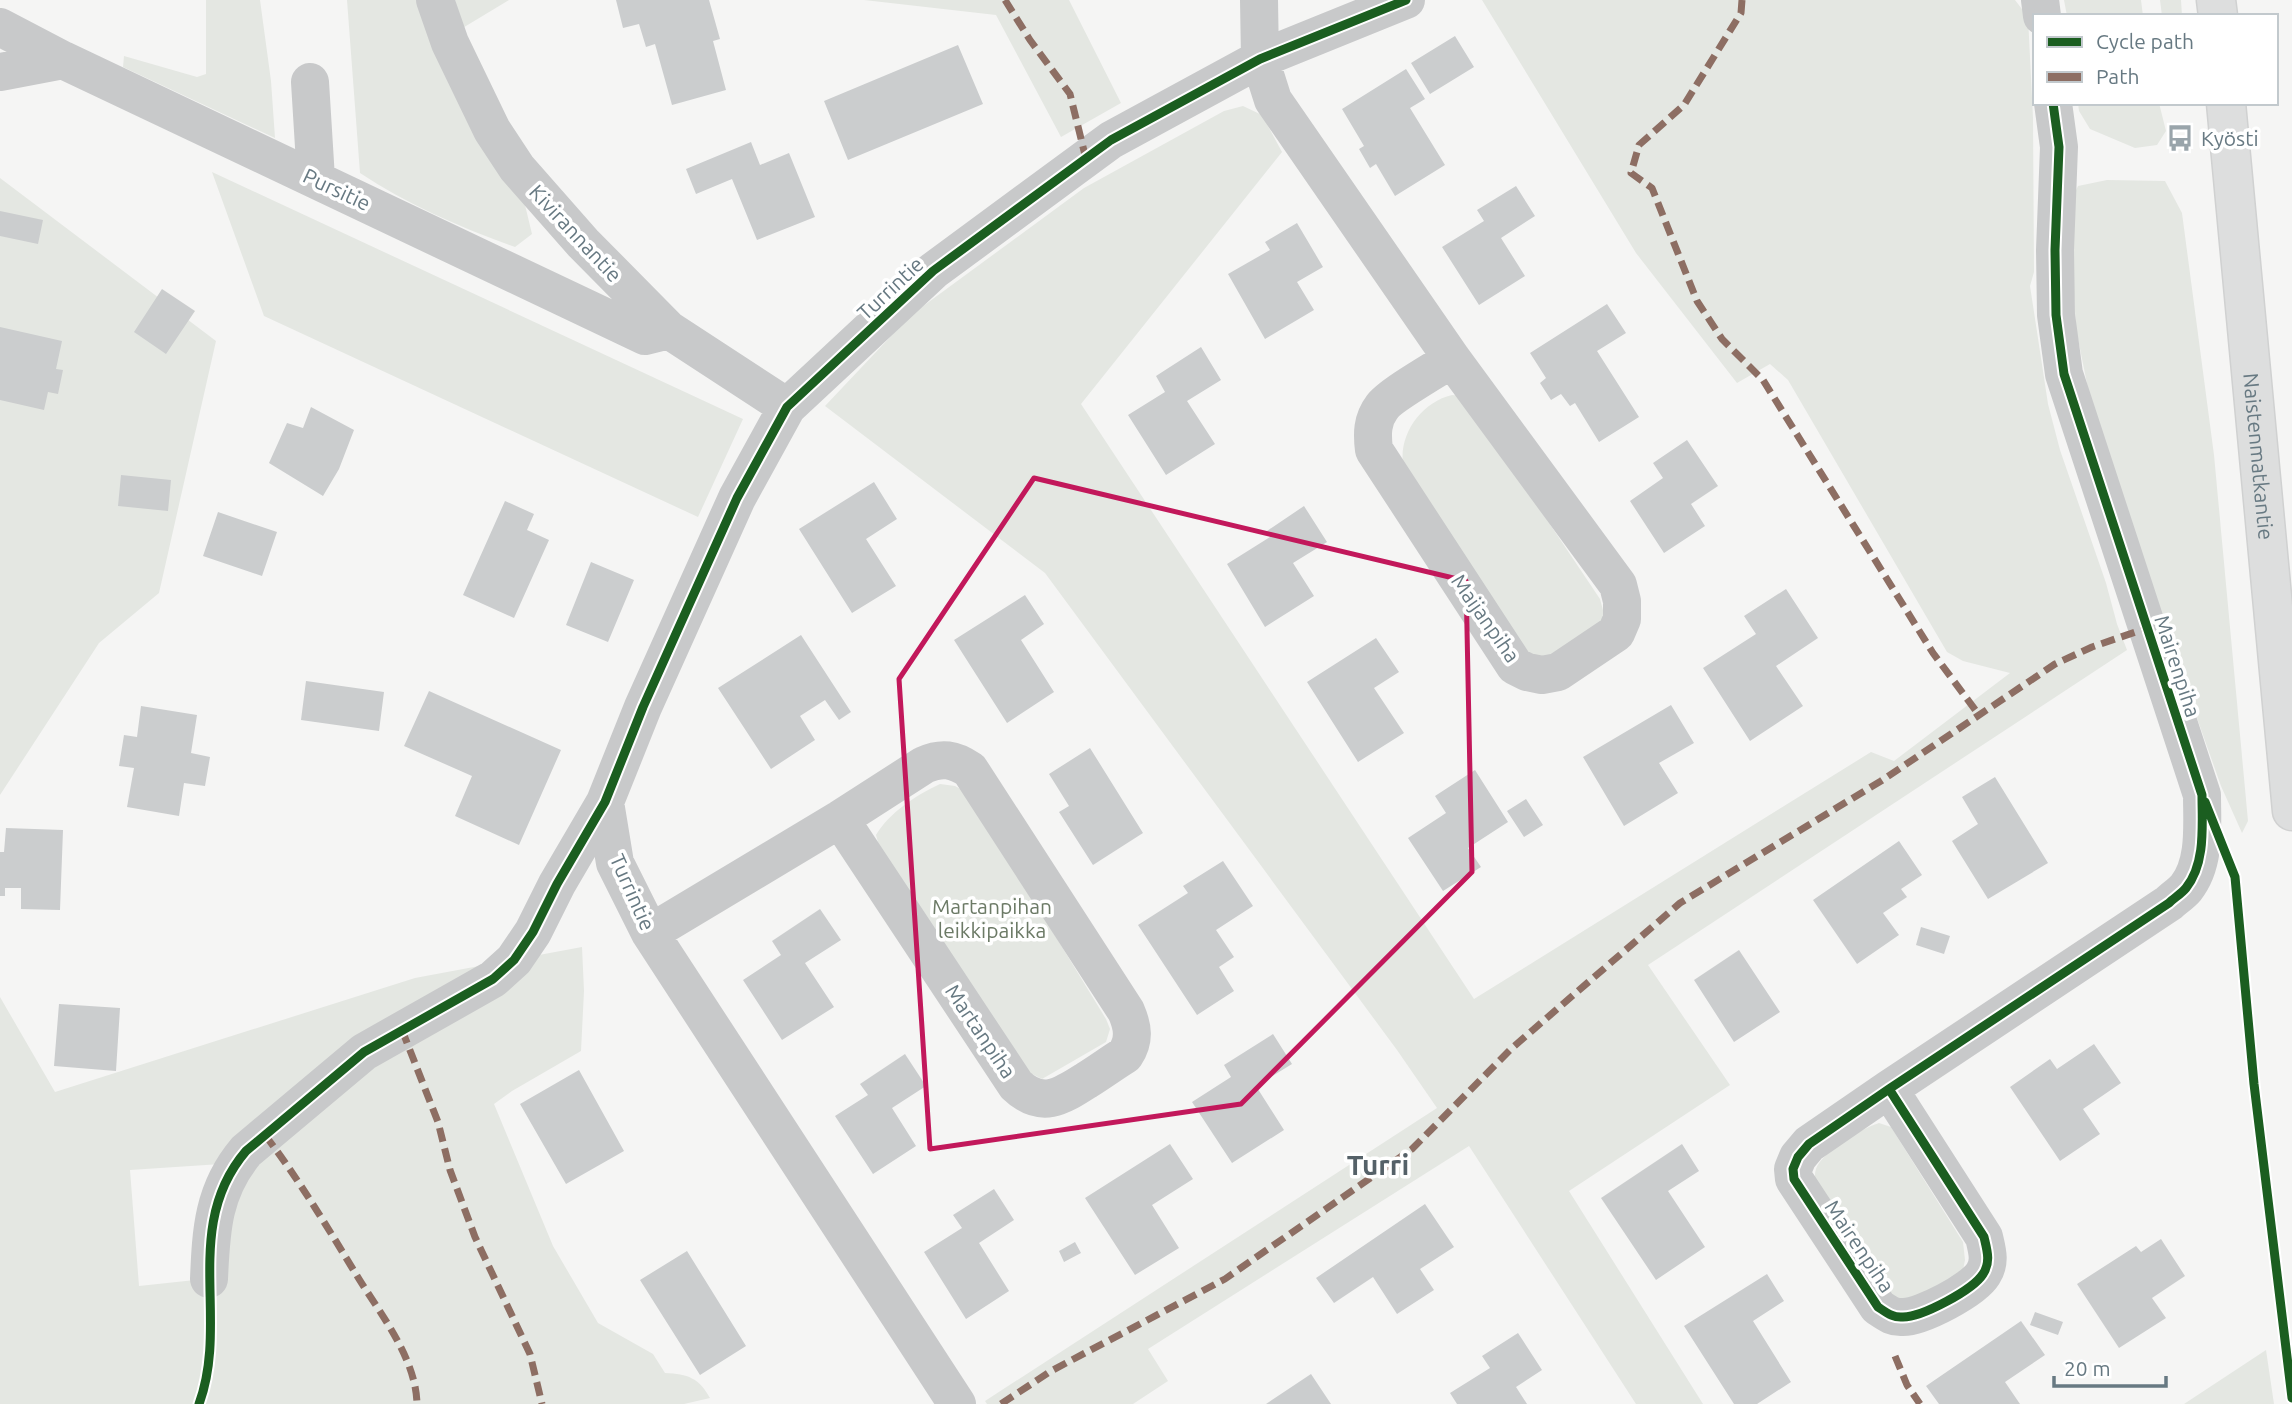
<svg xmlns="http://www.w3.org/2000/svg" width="2292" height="1404" viewBox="0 0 2292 1404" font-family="Ubuntu,sans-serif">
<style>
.green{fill:#e4e7e2;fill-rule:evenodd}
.building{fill:#cbcdce}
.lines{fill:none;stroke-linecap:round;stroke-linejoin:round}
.major-casing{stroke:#d0d1d1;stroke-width:41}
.minor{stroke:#c8c9ca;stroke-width:38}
.major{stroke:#dddede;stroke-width:38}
.quiet{stroke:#8d6e63;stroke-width:7;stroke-dasharray:14 7;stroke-linecap:butt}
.cycleway-casing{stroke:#fff;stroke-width:13}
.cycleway{stroke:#1b5e20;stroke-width:9}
.marked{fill:none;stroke:#c2185b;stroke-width:5;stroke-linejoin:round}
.labels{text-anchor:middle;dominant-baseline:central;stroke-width:7;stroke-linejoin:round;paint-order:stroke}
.poi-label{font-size:21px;fill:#677982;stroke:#fff;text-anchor:start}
.street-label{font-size:21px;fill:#677982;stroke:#fff}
.park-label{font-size:21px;fill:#6c7a66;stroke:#fff}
.district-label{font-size:28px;font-weight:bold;fill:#556168;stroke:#fff}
</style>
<rect width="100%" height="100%" fill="#f5f5f4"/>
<path class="green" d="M206 0H260L271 81 275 138 123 67 124 56 197 77 206 74Z
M347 0H424L525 205 532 234 515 247C462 228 408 205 360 173Z
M455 0H509L461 29Z
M864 0H1069L1121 103 1061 137 996 15Z
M1482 0H2015L2028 17 2033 118 2034 272 2030 286 2048 404 2060 450 2106 583 2117 624 2127 650 1648 965 1730 1085 1569 1191 1703 1404H1636L1469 1146 1148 1349 1168 1381 1133 1404H987L985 1401 1437 1108 1397 1050 1045 573 825 406 911 315 1084 188 1224 111 1243 106 1262 115 1282 152 1081 404 1474 999 1871 752 1894 761 2010 673 1963 661 1947 652 1788 380 1770 364 1737 383 1636 253Z
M2064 0H2141L2143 16H2067Z
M2160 0H2181L2182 16H2162Z
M2078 103H2159L2166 131 2157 145 2135 148 2090 129 2079 111Z
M212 172 743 419 698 517 264 316Z
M0 178 216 341 159 593 99 643 0 795Z
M2107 180 2165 181 2182 213 2214 455 2248 821 2242 833 2221 786 2098 438 2076 329 2069 205 2078 186Z
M1452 395 1464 396 1600 599 1604 614 1602 629 1552 661 1528 655 1403 464C1399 433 1422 402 1452 395Z
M940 784 955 786 968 793 1106 1019 1110 1029 1106 1042 1042 1079 1028 1072 880 849 876 835C889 813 916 795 940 784Z
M582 947 584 991 581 1051 512 1091 494 1104 553 1246 598 1323 653 1354 665 1373C688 1374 699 1378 710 1398L684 1404H0V997L55 1092 415 978ZM221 1164 223 1277 139 1286 130 1170Z
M1879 1123 1891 1127 1963 1242 1965 1260 1962 1275 1912 1303 1885 1295 1817 1186C1815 1180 1814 1175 1816 1169 1822 1152 1862 1128 1879 1123Z
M2266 1350 2274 1404H2184Z"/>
<path class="building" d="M616 0H709L720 39 713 41 726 90 672 105 655 44 646 47 639 24 623 28Z
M1455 36 1474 67 1430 94 1411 63Z
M958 45 983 104 848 160 824 101Z
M1406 69 1425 99 1410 108 1445 165 1395 196 1376 164 1370 168 1359 149 1364 146 1342 109Z
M751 142 760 165 789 153 815 217 757 240 732 179 696 194 686 169Z
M1516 186 1535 216 1501 238 1525 276 1479 305 1442 247 1484 221 1477 210Z
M0 211 43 220 38 244 0 236Z
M1297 223 1323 267 1297 282 1314 310 1265 339 1228 274 1270 250 1265 242Z
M162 289 195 311 166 354 134 332Z
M1607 304 1626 333 1597 351 1639 417 1599 442 1575 403 1570 406 1561 394 1551 400 1540 383 1546 378 1530 353Z
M0 327 62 341 56 369 63 370 58 394 48 392 44 410 0 400Z
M1201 347 1221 380 1187 401 1215 444 1166 475 1128 415 1165 392 1156 376Z
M311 407 354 430 339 469 323 496 269 463 287 423 303 428Z
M1687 440 1718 486 1691 504 1705 526 1664 553 1630 501 1663 478 1653 463Z
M121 475 171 480 168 511 118 506Z
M874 482 897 519 866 539 896 586 852 613 799 529Z
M505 501 534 514 527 530 549 540 514 618 463 595Z
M1304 506 1327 542 1293 563 1314 596 1265 627 1227 564 1270 537 1267 531Z
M218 512 277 532 262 576 203 556Z
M591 562 634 580 608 642 566 625Z
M1786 589 1818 638 1776 666 1803 706 1750 741 1703 668 1756 634 1744 616Z
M1025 595 1044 624 1021 640 1054 692 1007 723 954 640Z
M801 635 851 712 839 720 825 700 800 716 815 740 771 769 718 688Z
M1376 638 1399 672 1374 688 1404 733 1358 762 1307 682Z
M306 681 384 692 379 731 301 720Z
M429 691 561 750 519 845 455 816 472 776 404 746Z
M1671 705 1694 743 1659 763 1678 793 1624 826 1583 757Z
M141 706 197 715 191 753 210 757 205 786 184 783 179 816 127 807 134 768 119 766 124 735 137 737Z
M1090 748 1143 833 1093 865 1059 812 1069 806 1049 774Z
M1475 770 1508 822 1468 848 1481 867 1443 891 1408 838 1446 813 1435 796Z
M1995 777 2048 863 1988 899 1952 841 1978 824 1962 797Z
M1526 799 1543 825 1524 837 1507 811Z
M6 828 63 830 60 910 21 909V888H5V896H0V852H4Z
M1899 841 1922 875 1901 889 1907 897 1883 913 1899 935 1857 964 1813 900Z
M1223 861 1253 906 1216 930 1234 957 1219 967 1234 991 1197 1015 1138 925 1188 893 1183 886Z
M820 909 841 940 805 963 834 1007 782 1040 743 980 781 955 772 941Z
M1921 927 1950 936 1944 954 1916 945Z
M1739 950 1780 1012 1734 1042 1694 980Z
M59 1004 120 1008 116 1071 54 1066Z
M1273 1034 1292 1064 1256 1086 1284 1130 1232 1163 1192 1102 1231 1077 1224 1065Z
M2094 1044 2121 1083 2083 1109 2100 1134 2060 1161 2010 1087 2050 1059 2057 1069Z
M905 1054 926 1086 892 1108 916 1146 873 1174 835 1116 868 1095 860 1084Z
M579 1070 624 1151 566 1184 520 1104Z
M1170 1144 1193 1179 1152 1205 1179 1248 1135 1275 1085 1198Z
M1682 1144 1699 1171 1668 1191 1705 1247 1656 1280 1601 1198Z
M994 1189 1014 1220 979 1243 1009 1291 966 1319 924 1252 962 1228 953 1215Z
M1425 1204 1454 1247 1420 1269 1434 1290 1397 1314 1373 1277 1334 1303 1316 1278Z
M2161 1239 2185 1276 2152 1298 2166 1318 2119 1348 2077 1284 2136 1246 2141 1252Z
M1075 1242 1081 1253 1064 1262 1059 1251Z
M687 1251 746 1346 700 1375 640 1280Z
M1767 1274 1784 1301 1753 1321 1791 1382 1757 1404H1734L1684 1326Z
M2035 1312 2063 1322 2058 1335 2030 1325Z
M2021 1321 2045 1355 2005 1382 2020 1404H1939L1926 1386Z
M1518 1333 1542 1370 1516 1387 1527 1404H1457L1450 1393 1490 1368 1482 1356Z
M1311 1374 1331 1404H1266Z"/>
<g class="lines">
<defs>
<g id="major">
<path d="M2216 0 2218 16"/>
<path id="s1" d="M2226 103 2292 811"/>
</g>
</defs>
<use href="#major" class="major-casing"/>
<path class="minor" d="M435 0 450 43 492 130 517 168 583 243 669 330 787 407
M1259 0 1260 59 1273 100 1452 359 1618 585 1622 601V619L1616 633 1558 672 1542 675 1527 672 1515 666 1374 450C1372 434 1372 420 1382 407 1389 396 1438 368 1452 359
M2040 0 2042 16
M0 27 63 60 645 336 669 330
M0 72 63 60
M310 82 316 179
M605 802 615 863 650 933 957 1404
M650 933 840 819 924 765C942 757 954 759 970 770L1126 1011C1133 1027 1135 1040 1125 1055 1112 1063 1100 1072 1087 1080 1062 1096 1042 1110 1016 1085L840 819
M1889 1089 1984 1237C1987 1250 1991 1262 1983 1274 1973 1290 1922 1317 1903 1317 1893 1318 1887 1313 1878 1307L1794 1179 1793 1169 1798 1157 1809 1144 1889 1089 2169 903C2174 898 2181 894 2186 888 2206 863 2202 825 2202 795L2064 374 2056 315 2055 250 2059 147 2053 103
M209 1279C211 1230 213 1190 246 1151L364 1052 493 979 514 960 533 932 557 884 605 802 643 707 737 498 787 407 933 271 1111 140 1260 59 1406 0"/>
<use href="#major" class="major"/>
<path class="quiet" d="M1005 0 1030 40 1070 94 1086 159
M1742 0 1741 13 1684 105 1639 145 1631 173 1652 188 1697 301 1722 339 1763 380 1933 653 1979 715
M402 1030 438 1122 450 1170 475 1237 530 1354 542 1404
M265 1135C300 1181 329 1230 359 1279 382 1316 416 1359 417 1404
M1895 1356 1907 1385 1920 1404
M1001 1404 1051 1371 1225 1279 1412 1149 1512 1048 1680 903 1881 781 2055 664 2092 647 2147 628"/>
<defs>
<path id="cycleway" d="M2205 802 2235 877 2254 1084 2292 1398
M1889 1089 1984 1237C1987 1250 1991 1262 1983 1274 1973 1290 1922 1317 1903 1317 1893 1318 1887 1313 1878 1307L1794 1179 1793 1169 1798 1157 1809 1144 1889 1089 2169 903C2174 898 2181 894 2186 888 2206 863 2202 825 2202 795L2064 374 2056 315 2055 250 2059 147 2053 103
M199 1404C230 1320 181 1227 246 1151L364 1052 493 979 514 960 533 932 557 884 605 802 643 707 737 498 787 407 933 271 1111 140 1260 59 1406 0"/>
</defs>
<use href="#cycleway" class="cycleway-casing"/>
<use href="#cycleway" class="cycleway"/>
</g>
<path class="marked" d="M1034 478 1466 581 1472 872 1241 1104 930 1149 899 679Z"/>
<defs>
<symbol id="bus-bare" viewBox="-9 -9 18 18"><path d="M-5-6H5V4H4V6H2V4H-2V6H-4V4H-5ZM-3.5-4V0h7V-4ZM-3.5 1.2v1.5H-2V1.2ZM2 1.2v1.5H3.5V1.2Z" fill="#99a4aa" stroke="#fff" stroke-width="2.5" paint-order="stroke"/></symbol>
</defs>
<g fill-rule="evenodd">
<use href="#bus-bare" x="2161" y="119" width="38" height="38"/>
</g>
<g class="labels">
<g class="poi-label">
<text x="2201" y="138">Kyösti</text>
</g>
<g class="street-label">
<text transform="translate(337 189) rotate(25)">Pursitie</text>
<text transform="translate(576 233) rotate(47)">Kivirannantie</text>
<text transform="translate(890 288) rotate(-43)">Turrintie</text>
<text stroke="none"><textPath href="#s1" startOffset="355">Naistenmatkantie</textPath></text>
<text transform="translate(1486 618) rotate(55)">Maijanpiha</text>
<text transform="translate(2178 666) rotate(72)">Mairenpiha</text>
<text transform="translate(633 892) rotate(66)">Turrintie</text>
<text transform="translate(981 1031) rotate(56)">Martanpiha</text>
<text transform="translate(1860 1246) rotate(56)">Mairenpiha</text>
</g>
<g class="park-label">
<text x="992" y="906">Martanpihan<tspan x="992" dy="24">leikkipaikka</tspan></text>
</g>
<g class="district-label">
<text x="1378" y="1164">Turri</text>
</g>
</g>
<rect x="2033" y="14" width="245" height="91" fill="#ffffff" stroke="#c2c9cd" stroke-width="2"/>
<rect x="2047" y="37" width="35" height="10" fill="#1b5e20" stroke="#c2c9cd" stroke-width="2"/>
<text x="2096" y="49" font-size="21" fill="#677982">Cycle path</text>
<rect x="2047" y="72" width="35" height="10" fill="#8d6e63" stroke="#c2c9cd" stroke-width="2"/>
<text x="2096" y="84" font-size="21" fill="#677982">Path</text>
<path d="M2054 1376v10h112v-10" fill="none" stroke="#677982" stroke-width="3.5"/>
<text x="2064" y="1376" font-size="21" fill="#677982" stroke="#ffffff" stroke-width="5" paint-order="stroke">20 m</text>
</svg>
